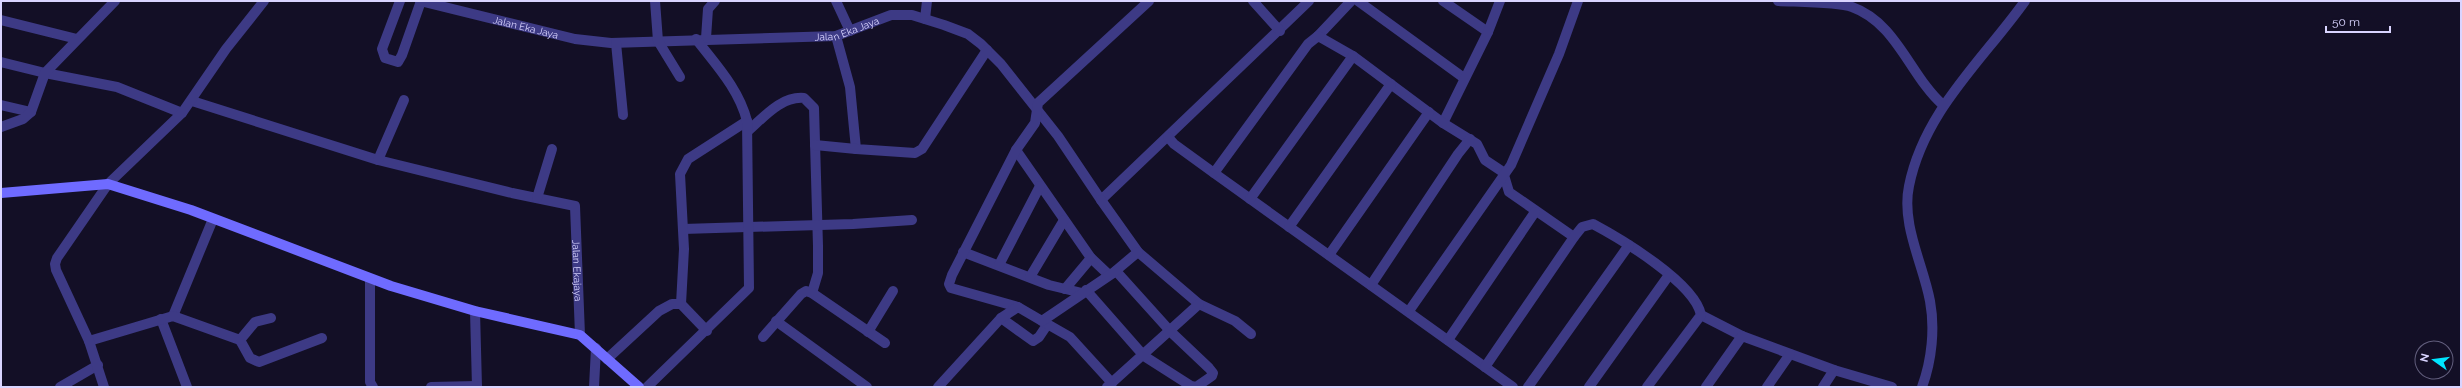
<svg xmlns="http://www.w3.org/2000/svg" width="2462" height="388" viewBox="0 0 2462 388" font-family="Raleway,sans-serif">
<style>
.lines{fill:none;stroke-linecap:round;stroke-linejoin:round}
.street{stroke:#3d3a85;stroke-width:10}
.secondary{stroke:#6f6bff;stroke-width:10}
.labels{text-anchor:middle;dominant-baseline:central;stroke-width:4;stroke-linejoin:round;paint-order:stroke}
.street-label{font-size:10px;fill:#d9d4ff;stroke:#130f26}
</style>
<rect width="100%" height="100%" fill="#130f26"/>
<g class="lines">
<g class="street">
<path d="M400 1 382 49 385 58 398 62 402 55 421 1"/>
<path id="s1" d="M420 1 575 39 611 43 836 36 891 15H912L944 25 968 34 981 44 1001 64 1058 136 1101 200 1309 1"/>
<path d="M655 1 658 41 680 77"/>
<path d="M836 1 850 31"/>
<path d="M1253 1 1280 31"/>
<path d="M1358 1 1464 78"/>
<path d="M1443 1 1488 32"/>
<path d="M1778 1C1796 2 1838 2 1852 7 1897 23 1910 76 1943 105"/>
<path d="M925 19 927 1"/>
<path d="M1 20 77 39"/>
<path d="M836 36 850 87 856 149 915 153 922 149 987 50"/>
<path d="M1318 36 1351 1"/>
<path d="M706 38 708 9 715 1"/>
<path d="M616 43 623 115"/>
<path d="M1 62 45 73 117 87 182 113"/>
<path id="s2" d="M192 101 378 160 512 193 575 206 580 335"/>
<path d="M1 105 31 112"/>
<path d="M1443 123 1488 32 1500 1"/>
<path d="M1 127 23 119 31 112 45 73 115 1"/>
<path d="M748 131C764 117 781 96 804 98L814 108 818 246V273L812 293"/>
<path d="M1168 137 1174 144 1214 173 1513 387"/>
<path d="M815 145 856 149"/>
<path d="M1016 150 1091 258 1109 275"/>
<path d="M378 160 404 100"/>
<path d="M1214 173 1308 44 1318 36 1353 56 1443 123 1477 144 1485 160 1503 172 1509 192 1574 237"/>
<path d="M537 198 552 149"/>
<path d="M1250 199 1353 56"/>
<path d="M1101 200 1138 252 1199 304 1235 321 1251 334"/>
<path d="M1289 227 1391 84"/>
<path d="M683 229 853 224 912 220"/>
<path d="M963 252 1049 285 1082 293"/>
<path d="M1329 255 1429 112"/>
<path d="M999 265 1040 186"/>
<path d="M1030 277 1064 220"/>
<path d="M370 279V382L373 387"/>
<path d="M1371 285 1458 154 1470 139"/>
<path d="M1065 289 1091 258"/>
<path d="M1086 290 1144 356 1191 386 1196 387 1212 376 1213 373 1209 368 1171 332 1116 271"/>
<path d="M681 304 707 331"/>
<path d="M1018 307 951 288 949 284 952 275 1016 150 1035 123 1038 103 1149 1"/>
<path d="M475 311 477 387"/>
<path d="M1409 311 1511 165 1559 54 1578 1"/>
<path d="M1701 315 1742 336"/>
<path d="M173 316 213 219"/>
<path d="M1001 318 1033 341 1039 337 1047 325"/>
<path d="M161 319 187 387"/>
<path d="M776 321 867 387"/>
<path d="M1042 321 1070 337 1112 383"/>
<path d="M868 332 893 291"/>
<path d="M763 337 801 294 806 291 812 293 885 343"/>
<path d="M240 340 250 358 259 362 322 338"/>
<path d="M1448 340 1535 212"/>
<path d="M89 341 173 316 240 340 255 322 271 318"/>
<path d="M607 359 659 311 672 304H681L684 249 680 174 688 159 747 121"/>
<path d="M1485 367 1574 237 1582 227 1593 224C1621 239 1695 283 1701 315L1647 387"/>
<path d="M60 387 98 365"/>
<path d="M104 387 89 341 56 270 55 264 57 258 108 184 182 113 226 49 264 1"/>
<path d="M431 387 477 386"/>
<path d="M594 387 596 348"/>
<path d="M647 387 749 288 747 121C739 89 716 65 696 39"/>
<path d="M938 387 1001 318 1018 307 1042 321 1113 273 1138 252"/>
<path d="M1107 387 1199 304"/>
<path d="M1528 387 1629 245"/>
<path d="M1589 387 1669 275"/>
<path d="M1706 387 1742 336 1834 370 1892 387"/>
<path d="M1767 387 1790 354"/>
<path d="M1823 387 1834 370"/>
<path d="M1922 387C1932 360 1935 328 1930 301 1923 264 1901 224 1909 186 1924 111 1983 60 2025 1"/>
</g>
<path class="secondary" d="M1 193 108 184 191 210 391 286 475 311 580 335 639 387"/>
</g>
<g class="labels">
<g class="street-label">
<text stroke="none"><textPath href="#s1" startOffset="109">Jalan Eka Jaya</textPath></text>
<text stroke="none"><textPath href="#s1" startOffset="433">Jalan Eka Jaya</textPath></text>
<text stroke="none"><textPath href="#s2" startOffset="462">Jalan Ekajaya</textPath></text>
</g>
</g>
<rect width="2462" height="388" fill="none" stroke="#d9d4ff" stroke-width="4"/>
<g transform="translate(2434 360) rotate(284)"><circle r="19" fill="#130f26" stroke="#625e7d"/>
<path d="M0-3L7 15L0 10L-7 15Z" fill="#00e5ff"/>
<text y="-6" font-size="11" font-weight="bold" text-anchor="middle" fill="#d9d4ff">N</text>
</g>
<path d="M2326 26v6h64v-6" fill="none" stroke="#d9d4ff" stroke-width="2"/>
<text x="2332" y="26" font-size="12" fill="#d9d4ff" stroke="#130f26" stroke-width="3" paint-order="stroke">50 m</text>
</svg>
